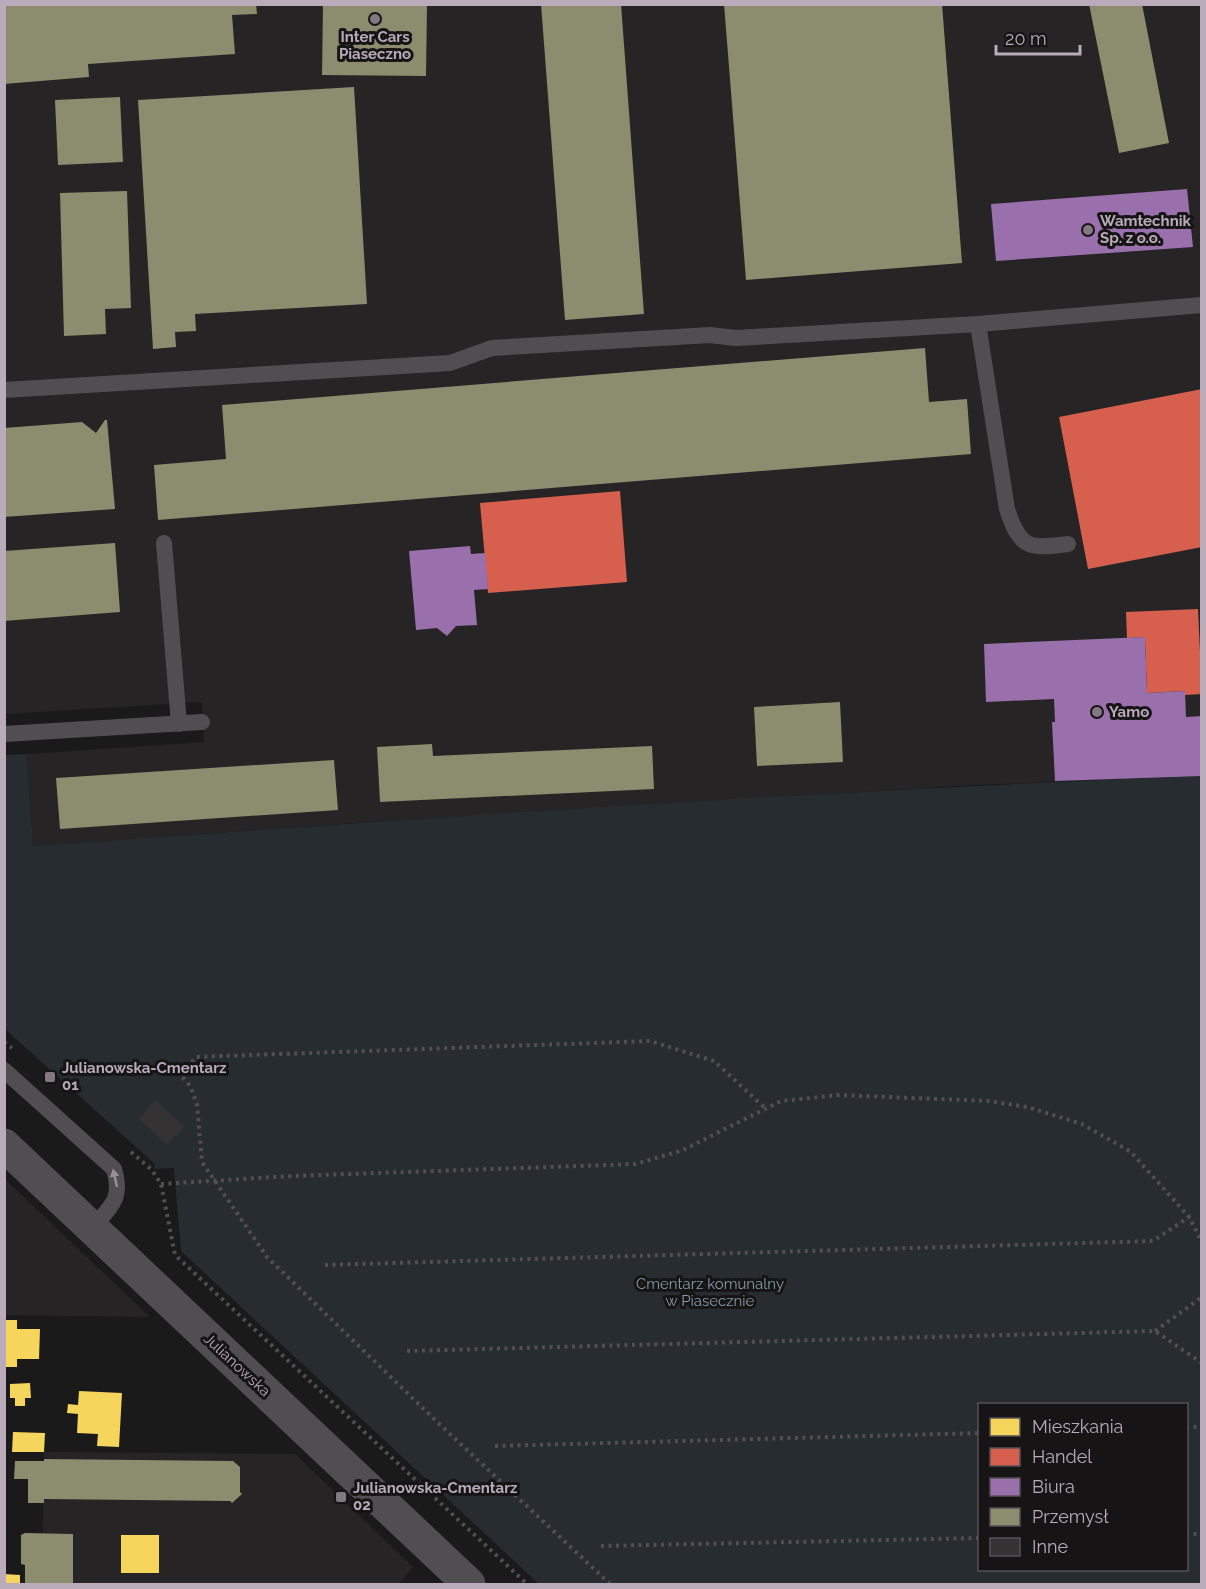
<svg xmlns="http://www.w3.org/2000/svg" width="1206" height="1589" viewBox="0 0 1206 1589" font-family="Raleway,sans-serif">
<style>
.built{fill:#262425}
.green{fill:#272c30;fill-rule:evenodd}
.homes{fill:#f6d55c}
.shops{fill:#d6604d}
.offices{fill:#9970ab}
.industry{fill:#8c8c6e}
.building{fill:#343233}
.lines{fill:none;stroke-linecap:round;stroke-linejoin:round}
.path{stroke:#524e51;stroke-width:4;stroke-dasharray:3 4.5;stroke-linecap:butt}
.service{stroke:#514e51;stroke-width:16}
.minor{stroke:#514e51;stroke-width:33}
.oneway{fill:#9a8f9a}
.poi-dot{fill:#817882;stroke:#161415;stroke-width:2}
.labels{text-anchor:middle;dominant-baseline:central;stroke-width:6;stroke-linejoin:round;paint-order:stroke}
.poi-label{font-size:15px;font-weight:bold;fill:#b9abba;stroke:#161415;text-anchor:start}
.park-label{font-size:15px;fill:#839ca4;stroke:#161415}
.street-label{font-size:15px;fill:#b9abba;stroke:#161415}
</style>
<rect width="100%" height="100%" fill="#1a1a1a"/>
<path class="built" d="M4 5H1201V776L976 785 356 823 33 846 27 754 204 742 202 702 5 714Z
M4 1179H5L150 1317 5 1315Z
M44 1452 295 1454 413 1567 399 1584H42Z"/>
<path class="green" d="M27 754 33 846C422 818 812 791 1201 776V1584H539L181 1251 174 1168 154 1169 155 1164 5 1029V755ZM980 1404H1186V1570H980Z"/>
<path class="homes" d="M4 1320H17V1329H40L39 1359H17V1367H4Z
M30 1383 31 1398H25V1406H15V1398H10V1384Z
M79 1391 122 1393 119 1447 97 1446 98 1434 77 1433 78 1414 67 1413 68 1404 78 1405Z
M13 1432 45 1433 44 1452H12Z
M121 1535H159V1573H121Z
M4 1574 20 1575V1584H4Z"/>
<path class="shops" d="M1202 389V547L1088 569 1059 417Z
M620 491 627 582 488 593 480 503Z
M1198 609 1202 694 1185 695V691L1147 693 1145 637 1127 638 1126 612Z"/>
<path class="offices" d="M1187 189 1193 247 996 261 991 204Z
M470 546 471 554 485 553 488 589 474 590 477 625 456 626 447 636 437 628 416 630 409 551Z
M1145 637 1147 693 1185 691 1186 717 1202 716V776L1055 781 1052 722H1055L1054 699 986 702 984 644Z"/>
<path class="industry" d="M4 4H256L257 14 232 15 235 54 88 64 89 77 4 84Z
M323 4H427L426 76 322 75Z
M541 4H621L644 314 565 320Z
M724 4H942L962 263 746 280Z
M1089 4H1142L1169 143 1119 153Z
M354 87 367 304 195 314 196 331 175 332 176 347 153 349 138 100Z
M120 97 123 162 58 165 55 100Z
M127 191 131 308 105 309 106 334 64 336 60 193Z
M925 348 929 402 967 399 971 454 158 520 154 465 226 459 222 405Z
M105 420H107L115 509 4 517V428L82 422 96 433Z
M115 543 120 612 4 621V551Z
M840 702 843 762 757 766 754 707Z
M432 744 433 756 652 746 654 789 380 802 377 747Z
M334 760 338 810 60 829 56 778Z
M44 1459 233 1461 240 1467V1492L242 1494 232 1503 230 1501 44 1499V1503H28V1479H14L15 1461H44Z
M25 1533 73 1534V1584L25 1583V1565L21 1564V1535Z"/>
<path class="building" d="M156 1100 184 1127 167 1145 139 1119Z"/>
<g class="lines">
<path class="path" d="M4 1042 12 1048
M131 1152 152 1170 161 1184 175 1255 527 1584
M161 1184 291 1176 636 1164 683 1150 781 1101 840 1095 989 1101 1027 1107 1082 1124 1131 1152 1189 1217 1202 1242
M325 1265 1153 1241 1189 1217
M1155 1331 1202 1297
M407 1351 1155 1331 1202 1363
M1186 1427H1202
M495 1446 980 1433
M1186 1534H1202
M601 1546 980 1538
M610 1584 434 1419 267 1257 202 1162 197 1104 190 1086 181 1075 196 1057 650 1041 714 1061 766 1109"/>
<path class="service" d="M978 324 1007 509C1020 549 1029 549 1068 544
M4 390 450 363 492 348 710 335 736 338 978 324 1202 305
M164 543 179 724
M4 734 202 722
M4 1070 114 1169C123 1199 111 1206 93 1227"/>
<path class="minor" d="M4 1145 469 1584"/>
</g>
<defs><path id="oneway-solid" d="M-6-.8H1V-3.2L6.5 0L1 3.2V.8H-6Z" transform="scale(1.5)"/></defs>
<use class="oneway" href="#oneway-solid" transform="translate(115 1178) rotate(-103)"/>
<g class="poi-dot">
<circle cx="375" cy="19" r="6"/>
<circle cx="1088" cy="230" r="6"/>
<circle cx="1097" cy="712" r="6"/>
<rect x="44" y="1071" width="12" height="12" rx="3"/>
<rect x="335" y="1491" width="12" height="12" rx="3"/>
</g>
<g class="labels">
<g class="poi-label">
<text x="375" y="37" text-anchor="middle">Inter Cars<tspan x="375" dy="17">Piaseczno</tspan></text>
<text x="1100" y="221">Wamtechnik<tspan x="1100" dy="17">Sp. z o.o.</tspan></text>
<text x="1109" y="712">Yamo</text>
<text x="62" y="1068">Julianowska-Cmentarz<tspan x="62" dy="17">01</tspan></text>
<text x="353" y="1488">Julianowska-Cmentarz<tspan x="353" dy="17">02</tspan></text>
</g>
<g class="park-label">
<text x="710" y="1284">Cmentarz komunalny<tspan x="710" dy="17">w Piasecznie</tspan></text>
</g>
<g class="street-label">
<text transform="translate(237 1365) rotate(43)">Julianowska</text>
</g>
</g>
<rect width="1206" height="1589" fill="none" stroke="#b9abba" stroke-width="12"/>
<rect x="978" y="1403" width="210" height="168" fill="#161415" stroke="#575057" stroke-width="1.5"/>
<rect x="990" y="1418" width="30" height="18" fill="#f6d55c" stroke="#575057" stroke-width="1.5"/>
<text x="1032" y="1433" font-size="18" fill="#b9abba">Mieszkania</text>
<rect x="990" y="1448" width="30" height="18" fill="#d6604d" stroke="#575057" stroke-width="1.5"/>
<text x="1032" y="1463" font-size="18" fill="#b9abba">Handel</text>
<rect x="990" y="1478" width="30" height="18" fill="#9970ab" stroke="#575057" stroke-width="1.5"/>
<text x="1032" y="1493" font-size="18" fill="#b9abba">Biura</text>
<rect x="990" y="1508" width="30" height="18" fill="#8c8c6e" stroke="#575057" stroke-width="1.5"/>
<text x="1032" y="1523" font-size="18" fill="#b9abba">Przemysł</text>
<rect x="990" y="1538" width="30" height="18" fill="#343233" stroke="#575057" stroke-width="1.5"/>
<text x="1032" y="1553" font-size="18" fill="#b9abba">Inne</text>
<path d="M996 45v9h84v-9" fill="none" stroke="#b9abba" stroke-width="3"/>
<text x="1005" y="45" font-size="18" fill="#b9abba" stroke="#161415" stroke-width="4.5" paint-order="stroke">20 m</text>
</svg>
